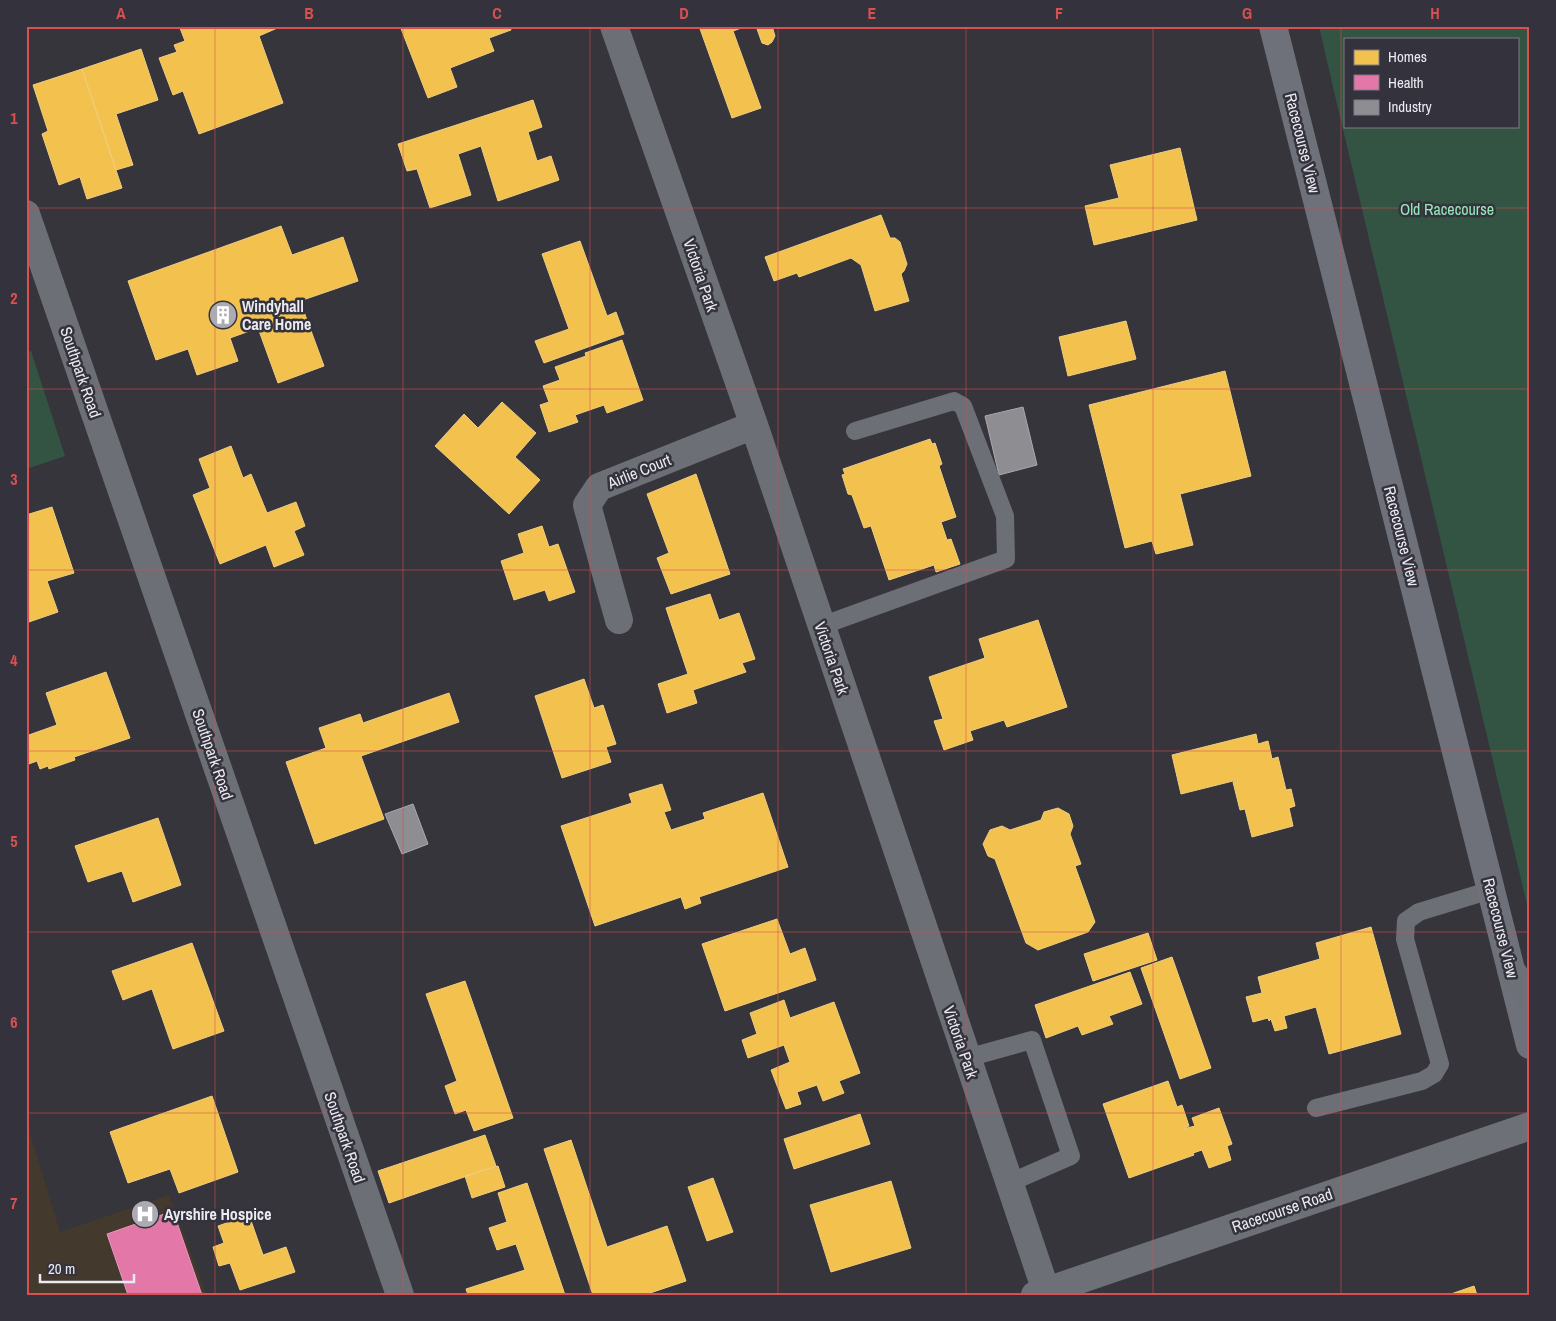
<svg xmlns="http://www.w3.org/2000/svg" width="1556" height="1321" viewBox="0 0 1556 1321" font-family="'Archivo Narrow',sans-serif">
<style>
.medical{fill:#43392c}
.green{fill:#335443;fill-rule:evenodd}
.homes{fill:#f2c14e;stroke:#f0cd7f}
.health{fill:#e377a8;stroke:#e59abe}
.industry{fill:#8d8d92;stroke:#a9a9ae}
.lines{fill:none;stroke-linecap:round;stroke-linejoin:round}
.lane{stroke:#6c6f76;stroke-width:18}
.street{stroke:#6c6f76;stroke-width:28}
.secondary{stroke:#6e7179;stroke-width:28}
.primary{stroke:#6d7077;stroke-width:28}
.grid{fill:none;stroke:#da4f50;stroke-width:1;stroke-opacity:0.55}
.labels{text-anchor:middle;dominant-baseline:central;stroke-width:5;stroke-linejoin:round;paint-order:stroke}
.street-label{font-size:16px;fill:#ebeaf1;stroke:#34333d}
.park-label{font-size:16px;fill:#96e8b9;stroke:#34333d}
.poi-label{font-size:16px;font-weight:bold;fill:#ebeaf1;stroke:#34333d;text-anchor:start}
.neatline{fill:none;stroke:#da4f50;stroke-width:2}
.grid-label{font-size:16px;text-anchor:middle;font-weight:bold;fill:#da4f50}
</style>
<rect width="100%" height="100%" fill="#36353b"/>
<path class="medical" d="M26 1120 60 1232 169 1195 207 1295H26Z"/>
<path class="green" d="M1319 26H1530V917L1333 87ZM1345 39H1517V126H1345Z
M31 351 65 456 26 469V352Z"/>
<path class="homes" d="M183 26H282L259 36 283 103 199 134 183 91 173 95 159 58 177 52 174 45 185 41 180 28Z
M400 26H510L511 30 489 38 494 51 450 68 457 87 428 98Z
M699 26H747L733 31 761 108 732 118Z
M756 26H772L775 36 772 42 768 45 762 43Z
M141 49 158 100 116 114 133 165 116 170 82 69Z
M82 69 122 188 87 199 80 177 59 185 42 134 48 131 33 85Z
M533 100 542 127 528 132 537 161 551 156 559 180 498 201 481 146 458 154 471 195 430 208 417 169 407 171 398 144Z
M1180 148 1197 220 1094 245 1085 206 1119 198 1110 165Z
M881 215 890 238H895L900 242 907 264 904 271 901 274 909 301 875 311 861 265 851 258 799 277 797 273 774 281 765 257Z
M281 226 292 255 343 237 358 281 300 301 324 366 278 383 258 328 230 338 238 361 197 375 188 349 156 360 128 281Z
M580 241 607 316 616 312 624 334 544 363 535 341 569 329 542 254Z
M1126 321 1136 359 1068 376 1059 337Z
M622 340 643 400 607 413 604 405 575 415 578 422 549 432 540 405 549 402 543 386 560 380 555 367 586 356 585 353Z
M1225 371 1251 476 1180 494 1193 545 1156 554 1152 541 1125 548 1089 405Z
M502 402 536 433 515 457 540 480 509 514 435 446 464 414 478 428Z
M930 439 932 444 935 443 942 464 939 466 956 517 941 522 947 540 951 539 960 564 936 572 934 565 889 580 871 526 864 528 852 495 848 494 842 475 845 474 843 469Z
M231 446 243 478 251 474 267 513 296 502 305 526 294 531 304 555 274 567 266 545 220 564 193 495 210 488 199 459Z
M696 474 730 574 671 594 657 558 669 553 647 494Z
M52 507 74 573 47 581 58 612 26 623V515Z
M542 526 549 547 558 544 575 592 549 601 545 590 514 600 501 561 524 553 518 534Z
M710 594 719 620 739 613 755 659 742 663 746 672 693 690 697 703 667 713 658 684 688 674 666 608Z
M1038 620 1067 707 1007 727 1004 720 970 731 973 740 944 750 934 721 943 719 929 677 985 658 979 639Z
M106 672 130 738 74 757 75 760 49 769 48 766 40 769 37 761 26 765V736L57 725 46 693Z
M584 679 594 708 603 705 616 744 606 747 611 762 562 778 535 696Z
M449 693 459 722 361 756 384 819 315 844 286 762 326 748 319 728 360 714 363 723Z
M1256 734 1258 744 1268 741 1272 759 1278 757 1286 790 1291 789 1295 806 1289 808 1293 826 1252 837 1245 809 1240 810 1233 782 1238 781 1237 780 1181 794 1172 755Z
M662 784 671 810 664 812 671 830 705 819 703 813 763 793 788 867 699 897 701 903 685 909 681 897 595 926 561 826 632 803 629 794Z
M1058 808 1069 814 1073 826 1070 834 1081 864 1075 866 1095 922 1088 932 1038 950 1026 943 995 859 988 856 983 844 990 830 1002 826 1010 830 1041 820 1044 812Z
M158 818 181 885 133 902 122 871 88 882 75 846Z
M777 919 790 954 805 948 816 980 725 1011 702 944Z
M1371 927 1401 1034 1329 1054 1316 1007 1284 1016 1287 1028 1275 1031 1271 1019 1269 1021 1268 1018 1253 1022 1246 997 1262 993 1258 977 1320 959 1316 943Z
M1148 933 1157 960 1093 981 1084 954Z
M192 943 224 1031 173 1049 152 989 123 1000 112 971Z
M1172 957 1211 1068 1180 1079 1141 968Z
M1130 972 1142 1004 1109 1016 1113 1024 1082 1035 1078 1026 1046 1038 1035 1005Z
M465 981 513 1118 474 1131 466 1110 455 1114 445 1086 457 1081 426 994Z
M784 1000 790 1018 834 1002 860 1073 839 1081 844 1093 823 1101 817 1085 797 1092 801 1104 786 1109 771 1070 790 1062 784 1045 748 1058 742 1040 757 1034 750 1013Z
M1168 1081 1177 1107 1182 1105 1189 1126 1183 1129 1195 1126 1192 1118 1219 1108 1232 1144 1227 1146 1231 1160 1209 1168 1202 1150 1193 1153 1194 1155 1129 1178 1103 1104Z
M212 1096 238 1172 179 1193 170 1169 128 1183 110 1132Z
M860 1114 870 1144 794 1169 784 1139Z
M485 1135 496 1166 389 1203 378 1171Z
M571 1140 607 1247 667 1226 686 1281 644 1295H593L544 1149Z
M498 1166 505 1187 472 1198 465 1176Z
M713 1178 733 1232 707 1241 688 1187Z
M891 1181 911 1248 831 1272 810 1205Z
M527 1183 565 1295H468L466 1289 525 1270 516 1244 497 1250 489 1228 507 1222 498 1193Z
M249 1215 263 1255 286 1247 295 1272 240 1290 230 1263 219 1266 213 1247 224 1243 218 1226Z
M1474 1286 1477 1295H1448Z"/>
<path class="health" d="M173 1211 202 1295H128L107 1234Z"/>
<path class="industry" d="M1023 407 1037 465 999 475 985 416Z
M413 804 428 844 402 854 385 814Z"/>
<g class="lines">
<path class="lane" d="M821 626 1006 559 1005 516 963 406 954 401 855 431
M967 1058 1032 1040 1071 1156 1009 1183
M1316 1108 1422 1081 1434 1074 1440 1064 1405 939 1406 921 1419 912 1491 890"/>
<path class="street" d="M614 26 754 425 1046 1291
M26 214 400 1295
M619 620 587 505 599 487 754 425"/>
<path class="secondary" d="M1273 26 1530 1045"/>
<path class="primary" d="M1511 970 1530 998
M1035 1295 1530 1126"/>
</g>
<path class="grid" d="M215 26V1295M403 26V1295M590 26V1295M778 26V1295M966 26V1295M1153 26V1295M1341 26V1295M26 208H1530M26 389H1530M26 570H1530M26 751H1530M26 932H1530M26 1113H1530"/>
<defs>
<symbol id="building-disc" viewBox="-11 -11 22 22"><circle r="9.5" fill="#acabb1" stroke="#34333d"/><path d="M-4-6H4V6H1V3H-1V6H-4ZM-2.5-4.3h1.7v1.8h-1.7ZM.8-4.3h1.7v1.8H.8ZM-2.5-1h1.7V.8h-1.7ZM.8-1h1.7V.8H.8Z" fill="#fff"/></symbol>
<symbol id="hospital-disc" viewBox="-11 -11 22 22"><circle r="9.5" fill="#acabb1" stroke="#34333d"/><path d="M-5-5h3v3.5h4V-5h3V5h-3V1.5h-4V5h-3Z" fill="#fff"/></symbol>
</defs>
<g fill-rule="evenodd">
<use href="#building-disc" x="207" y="299" width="32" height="32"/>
<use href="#hospital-disc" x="129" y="1198" width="32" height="32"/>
</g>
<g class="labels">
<g class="street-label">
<text transform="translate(1303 143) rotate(76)">Racecourse View</text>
<text transform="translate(701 275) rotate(71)">Victoria Park</text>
<text transform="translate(81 372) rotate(71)">Southpark Road</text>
<text transform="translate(639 471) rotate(-22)">Airlie Court</text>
<text transform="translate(1402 536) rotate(76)">Racecourse View</text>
<text transform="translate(832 658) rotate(71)">Victoria Park</text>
<text transform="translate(213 754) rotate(71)">Southpark Road</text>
<text transform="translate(1501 928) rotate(76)">Racecourse View</text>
<text transform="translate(961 1042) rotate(71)">Victoria Park</text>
<text transform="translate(345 1137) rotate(71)">Southpark Road</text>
<text transform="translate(1282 1210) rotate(-19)">Racecourse Road</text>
</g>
<g class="park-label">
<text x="1447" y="209">Old Racecourse</text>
</g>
<g class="poi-label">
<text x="242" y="306">Windyhall<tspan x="242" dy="18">Care Home</tspan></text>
<text x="164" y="1214">Ayrshire Hospice</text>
</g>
</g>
<rect width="1556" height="1321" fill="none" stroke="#34333d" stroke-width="55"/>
<rect x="1344" y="38" width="175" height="90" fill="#34333d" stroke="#7d7c85"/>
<rect x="1354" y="50" width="25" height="15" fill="#f2c14e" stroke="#7d7c85"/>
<text x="1388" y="62" font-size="15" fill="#ebeaf1">Homes</text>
<rect x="1354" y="75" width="25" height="15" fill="#e377a8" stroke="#7d7c85"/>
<text x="1388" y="88" font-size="15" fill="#ebeaf1">Health</text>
<rect x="1354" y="100" width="25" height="15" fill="#8d8d92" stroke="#7d7c85"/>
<text x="1388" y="112" font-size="15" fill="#ebeaf1">Industry</text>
<path d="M40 1274v8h94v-8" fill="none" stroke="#ebeaf1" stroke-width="2.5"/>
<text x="48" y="1274" font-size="15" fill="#ebeaf1" stroke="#34333d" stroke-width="4" paint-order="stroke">20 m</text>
<rect x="28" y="28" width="1500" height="1266" class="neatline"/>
<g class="grid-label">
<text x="121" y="19">A</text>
<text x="309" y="19">B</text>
<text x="497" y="19">C</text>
<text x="684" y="19">D</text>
<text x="872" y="19">E</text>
<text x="1059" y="19">F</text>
<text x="1247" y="19">G</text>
<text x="1435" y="19">H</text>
<text x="14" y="124">1</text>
<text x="14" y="304">2</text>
<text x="14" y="485">3</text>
<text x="14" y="666">4</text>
<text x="14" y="847">5</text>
<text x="14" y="1028">6</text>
<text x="14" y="1209">7</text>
</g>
</svg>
